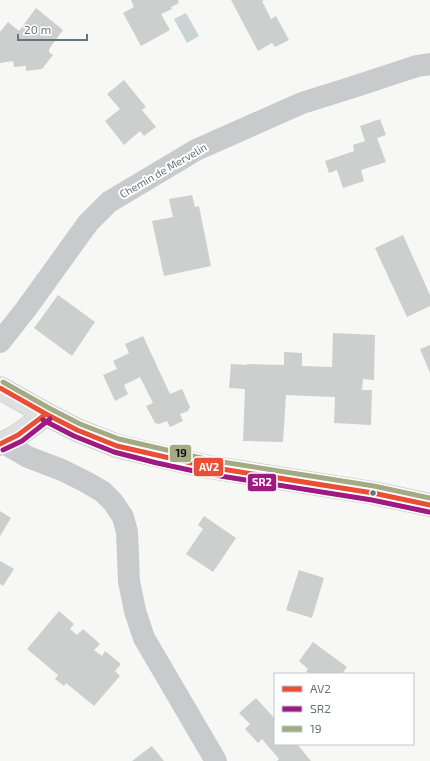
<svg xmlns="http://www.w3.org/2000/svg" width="430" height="761" viewBox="0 0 430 761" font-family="'Exo 2',sans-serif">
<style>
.water{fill:#cad3d5}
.building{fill:#cdcfcf}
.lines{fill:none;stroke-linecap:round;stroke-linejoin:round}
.secondary-casing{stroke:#d2d3d4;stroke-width:24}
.street{stroke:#c9cacb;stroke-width:22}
.secondary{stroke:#dedfdf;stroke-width:22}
.bus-1-casing{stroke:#fff;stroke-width:8}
.bus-2-casing{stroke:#fff;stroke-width:8}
.bus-3-casing{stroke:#fff;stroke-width:8}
.bus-1{stroke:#e94f35;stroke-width:5}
.bus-2{stroke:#9e1981;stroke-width:5}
.bus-3{stroke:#a3ab85;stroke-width:5}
.bus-dot{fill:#64757e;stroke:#fff;stroke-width:1.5}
.labels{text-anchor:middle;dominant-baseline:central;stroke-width:4;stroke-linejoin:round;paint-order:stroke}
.street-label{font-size:11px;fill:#64757e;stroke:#fff}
.line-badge{stroke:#fff;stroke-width:1.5}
.badge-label{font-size:11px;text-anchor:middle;font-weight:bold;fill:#fff}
.pale-badge-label{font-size:11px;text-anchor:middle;font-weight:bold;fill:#111}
</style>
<rect width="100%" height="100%" fill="#f7f7f6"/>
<path class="water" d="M186 13 199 36 187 43 174 19Z"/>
<path class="building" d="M131 0H178L179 3 171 7 172 9 161 14 170 30 141 46 123 13 134 7Z
M231 0H265L262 1 271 19 276 16 289 40 275 47 272 43 258 51Z
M36 8 63 30 49 49V52L53 55 42 69 26 71V66L14 67 13 61 0 63V32L8 22 19 31Z
M124 80 146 107 142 110 156 127 144 136 140 131 124 145 105 121 120 109 107 94Z
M380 119 386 135 377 138 386 162 361 170 364 181 343 188 337 170 329 173 325 161 354 151 353 145 365 141 360 126Z
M192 195 195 207 199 206 211 266 164 276 152 221 173 217 169 199Z
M403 235 430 295V306L407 317 375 248Z
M58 295 95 322 72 356 34 328Z
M333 333 375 335 374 380 363 379 362 390H372L371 425 334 423 335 397 286 395 283 442 243 441 245 389 229 388 231 364 247 365V364L284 365V352L302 353V366L332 367Z
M143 336 170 394 182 389 190 407 188 411 180 414 183 421 170 427 167 421 159 424 155 423 146 406 153 403 140 377 124 385 128 394 115 401 103 375 117 369 113 361 129 353 125 344Z
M430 345V373L420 349Z
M0 511 11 518 0 536Z
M204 516 236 538 213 572 186 554 203 529 198 525Z
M0 561 14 569 3 586 0 584Z
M299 570 324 578 312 618 286 610Z
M59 611 74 624 70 629 77 635 83 629 100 644 94 650 102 656 105 651 121 664 115 671 120 676 94 706 66 683 64 686 55 679 58 675 27 649Z
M313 642 347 667 342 674H310L306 671 308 669 299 661Z
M256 698 275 719V744H297L311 761H277L279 759 262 739 258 743 245 729 250 724 239 713Z
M152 746 164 761H132L145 751Z"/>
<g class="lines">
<defs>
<path id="secondary" d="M0 388 46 414 77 430 117 446 159 456 209 467 373 493 430 505
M0 444C17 438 32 425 46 414"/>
</defs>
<use href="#secondary" class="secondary-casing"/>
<path class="street" d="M0 342 26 309 88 223 109 202 196 150 302 103 350 88 417 66 430 64
M4 443 28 457 62 470 86 482 103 492 113 502 123 517 127 532 129 581 135 611 144 638 216 761"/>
<use href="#secondary" class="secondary"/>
<defs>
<path id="bus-1" d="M0 388 46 414 77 430 117 446 209 467 373 493 430 505
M0 444 18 435 46 414"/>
<path id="bus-2" d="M43 420 74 436 114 452 157 463 208 474 372 500 429 512
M3 450 22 441 50 419"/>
<path id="bus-3" d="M3 382 49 408 80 424 119 439 210 460 374 486 430 498"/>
</defs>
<use href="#bus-1" class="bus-1-casing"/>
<use href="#bus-2" class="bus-2-casing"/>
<use href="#bus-3" class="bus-3-casing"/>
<use href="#bus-1" class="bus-1"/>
<use href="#bus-2" class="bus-2"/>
<use href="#bus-3" class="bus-3"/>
</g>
<circle class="bus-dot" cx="373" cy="493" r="3.5"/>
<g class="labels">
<g class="street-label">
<text transform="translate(163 170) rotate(-30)">Chemin de Mervelin</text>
</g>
</g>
<g class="line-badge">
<rect x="169" y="444" width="23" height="19" rx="4" fill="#a3ab85"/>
<rect x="193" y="457" width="31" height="20" rx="4" fill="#e94f35"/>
<rect x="247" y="473" width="30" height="19" rx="4" fill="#9e1981"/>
</g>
<g class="badge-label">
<text x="209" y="471">AV2</text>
<text x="262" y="486">SR2</text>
</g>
<g class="pale-badge-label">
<text x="181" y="457">19</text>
</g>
<rect x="274" y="673" width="140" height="72" fill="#ffffff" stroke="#c1c8cb"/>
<rect x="282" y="686" width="20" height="6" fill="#e94f35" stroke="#c1c8cb"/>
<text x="310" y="693" font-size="12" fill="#64757e">AV2</text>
<rect x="282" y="706" width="20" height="6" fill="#9e1981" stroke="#c1c8cb"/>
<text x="310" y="713" font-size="12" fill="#64757e">SR2</text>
<rect x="282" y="726" width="20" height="6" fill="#a3ab85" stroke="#c1c8cb"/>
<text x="310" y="733" font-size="12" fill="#64757e">19</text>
<path d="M18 34v6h69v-6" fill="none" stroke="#64757e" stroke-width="2"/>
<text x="24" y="34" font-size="12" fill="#64757e" stroke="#ffffff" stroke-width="3" paint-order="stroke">20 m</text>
</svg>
